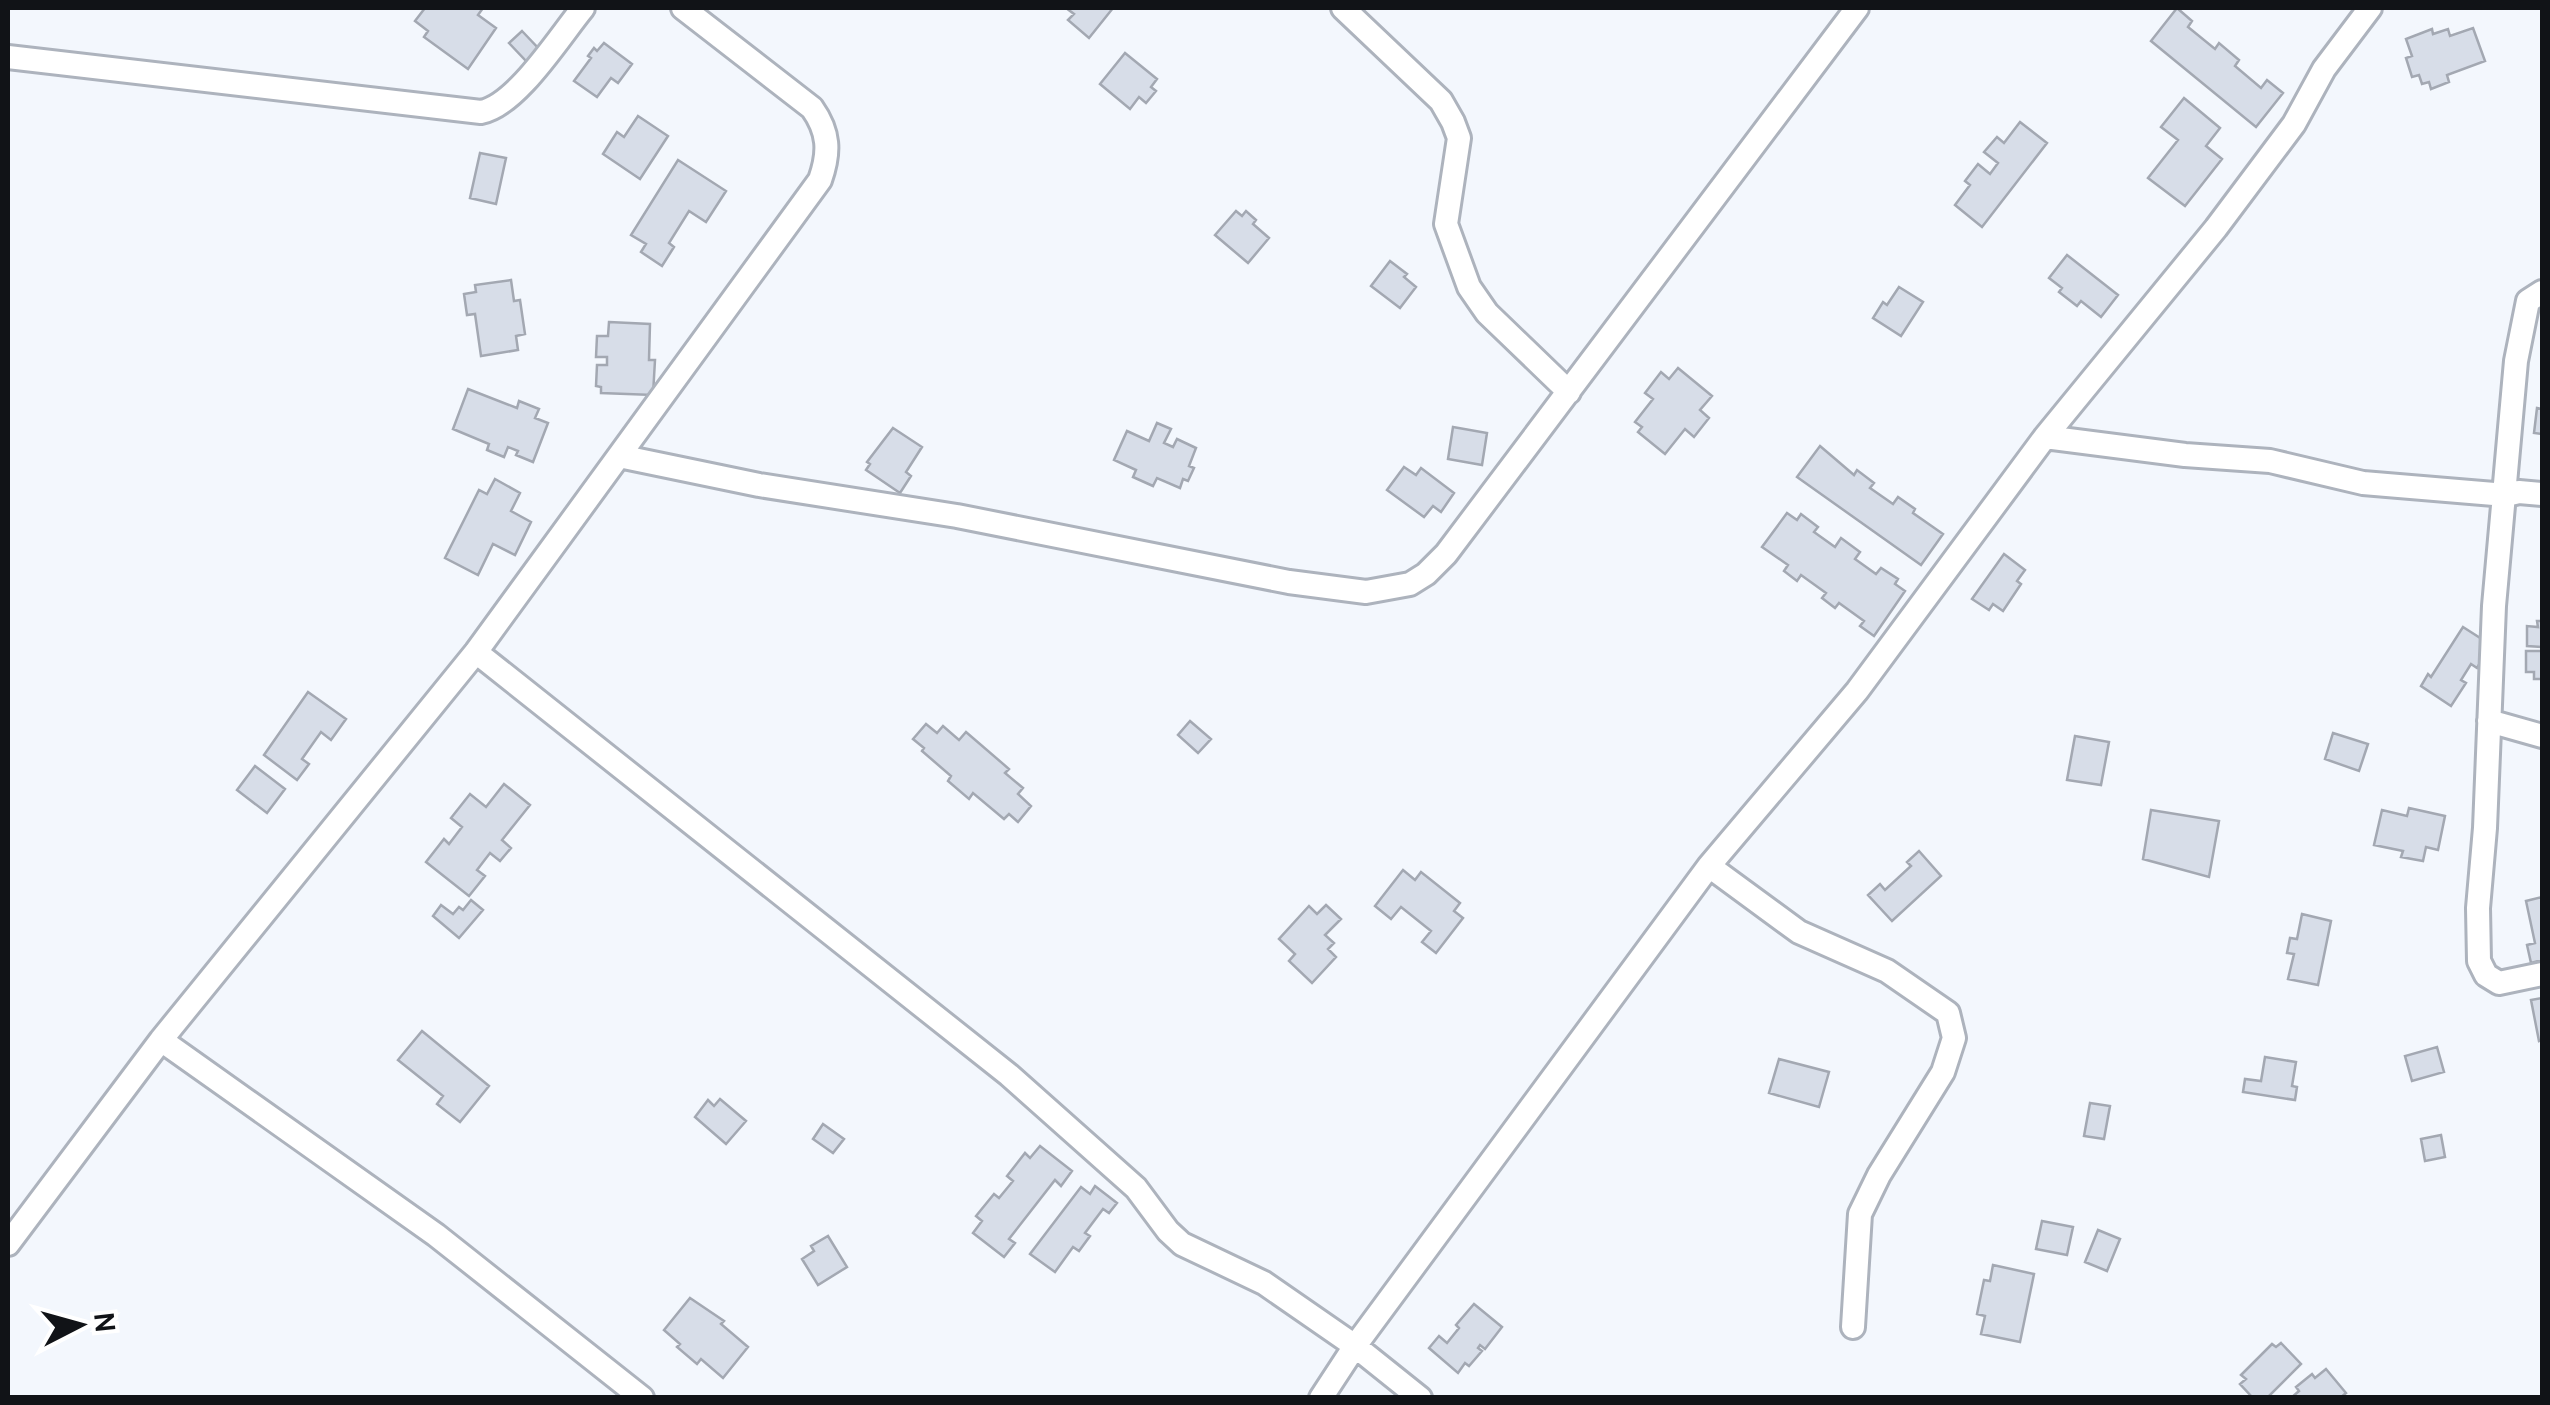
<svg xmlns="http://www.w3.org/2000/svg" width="2550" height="1405" viewBox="0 0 2550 1405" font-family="Cabin,sans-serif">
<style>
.building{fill:#d7dde8;stroke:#a3a8b2;stroke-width:2.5}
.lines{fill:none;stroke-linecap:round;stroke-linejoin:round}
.minor-casing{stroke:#adb3bd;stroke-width:28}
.minor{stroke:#fff;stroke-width:22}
</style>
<rect width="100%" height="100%" fill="#f3f7fd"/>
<path class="building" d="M425 8H483L478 15 496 28 468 69 424 37 428 31 415 21Z
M1066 8H1113L1089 38 1068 20 1074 14Z
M2177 8 2192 21 2188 27 2215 49 2219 43 2239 60 2235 66 2261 88 2267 80 2283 93 2256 127 2151 41Z
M2473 28 2485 61 2447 75 2449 82 2431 89 2429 82 2422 84 2419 75 2412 77 2406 58 2412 56 2406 39 2432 29 2433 34 2448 29 2450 36Z
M522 31 540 50 527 62 509 43Z
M604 43 632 64 618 83 611 78 597 97 574 81 591 58 588 56 594 48 597 51Z
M1125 53 1157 79 1151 87 1156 91 1146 103 1139 97 1130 109 1100 84Z
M2184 98 2220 128 2206 146 2222 159 2185 206 2148 178 2178 140 2161 127Z
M638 116 668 136 640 179 603 154 617 132 624 137Z
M2020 122 2047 143 1982 227 1955 205 1970 185 1965 181 1978 164 1990 174 1998 163 1984 152 1997 137 2004 143Z
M480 153 506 158 496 204 470 198Z
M678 160 726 191 706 222 689 211 669 243 674 247 662 266 641 252 646 244 631 235Z
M1236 211 1242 216 1246 211 1256 220 1253 224 1269 238 1248 263 1215 235Z
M2067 255 2118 295 2101 317 2081 301 2077 306 2059 292 2062 288 2049 278Z
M1390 261 1407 274 1404 277 1416 287 1400 308 1371 286Z
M511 280 514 301 520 300 525 334 516 336 518 350 481 356 475 314 467 315 464 294 476 292 475 285Z
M1899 287 1923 302 1901 336 1873 318 1883 302 1887 305Z
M609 322 650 324 649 360H655L653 395 601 393V387L596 386 597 365H607V357H596L597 336H608Z
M1678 368 1712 396 1700 410 1709 418 1694 437 1685 429 1665 454 1638 432 1642 427 1635 422 1653 399 1645 393 1661 372 1669 379Z
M468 389 517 408 519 401 539 409 535 418 548 423 533 462 516 455 518 451 508 447 504 457 487 450 489 444 453 429Z
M2537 408 2542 409V434L2534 433Z
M1157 423 1171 429 1164 443 1173 447 1177 439 1196 448 1189 466 1194 468 1188 481 1183 479 1180 488 1157 478 1153 486 1133 477 1136 470 1114 460 1127 431 1149 441Z
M1453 427 1487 433 1482 465 1448 459Z
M893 428 922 447 906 472 911 476 900 493 866 470 870 464 867 462Z
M1820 446 1854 475 1857 470 1874 483 1870 488 1893 504 1898 497 1915 509 1913 513 1943 534 1921 565 1797 477Z
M1404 467 1416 475 1421 468 1454 493 1441 512 1433 506 1424 517 1387 490Z
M495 479 520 493 511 511 531 522 515 555 493 544 478 575 445 558 479 490 487 494Z
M1787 513 1797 520 1801 514 1818 527 1814 532 1835 547 1841 538 1860 552 1855 559 1876 574 1881 568 1898 579 1895 584 1905 591 1874 636 1860 626 1864 621 1839 603 1835 608 1822 598 1826 593 1801 575 1797 581 1784 571 1788 565 1762 547Z
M2004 554 2025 570 2017 581 2021 584 2003 611 1993 604 1989 610 1972 599Z
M2537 621H2542V647L2527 646V626L2538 627Z
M2463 627 2491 645 2477 668 2471 664 2461 680 2466 683 2451 706 2421 686 2428 674 2431 677Z
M2526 651H2542V679H2534V672H2526Z
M308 692 346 719 331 740 321 732 302 759 309 764 297 780 264 755Z
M1190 721 1211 739 1198 753 1178 735Z
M926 724 937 733 943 726 959 740 966 732 1009 769 1005 773 1023 788 1018 794 1031 806 1018 822 1009 814 1004 819 973 793 969 799 948 781 951 776 922 751 924 748 913 739Z
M2333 733 2368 744 2359 771 2325 759Z
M2075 736 2109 742 2101 785 2067 780Z
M255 766 285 789 267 813 237 790Z
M504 784 530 805 502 840 511 848 500 861 490 853 477 870 485 876 469 896 426 862 444 839 449 844 462 827 451 818 470 794 486 807Z
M2409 808 2445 816 2438 850 2426 847 2423 861 2401 857 2403 851 2374 845 2382 810 2407 816Z
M2151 810 2219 821 2209 877 2143 859Z
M1919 851 1941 876 1892 921 1868 895 1880 884 1885 890 1911 866 1907 862Z
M1403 870 1415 880 1421 872 1460 903 1454 911 1463 918 1436 953 1422 942 1431 931 1401 907 1391 919 1375 906Z
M2542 897V960L2531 963 2527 945 2535 943 2526 901Z
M471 900 483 910 459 938 433 916 441 905 453 914 459 907 463 910Z
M1326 905 1341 919 1325 935 1334 943 1328 949 1336 957 1312 983 1289 961 1295 954 1279 939 1309 906 1317 914Z
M2302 914 2331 921 2318 985 2288 979 2294 954 2287 953 2290 938 2297 939Z
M2542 998V1040L2539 1041 2531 1000Z
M422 1031 489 1086 460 1122 437 1104 443 1096 398 1060Z
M2437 1047 2444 1072 2412 1081 2405 1056Z
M2265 1057 2296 1062 2292 1086 2297 1087 2295 1100 2243 1092 2245 1079 2261 1081Z
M1779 1059 1829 1072 1819 1107 1769 1093Z
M720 1099 746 1121 726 1144 695 1117 708 1100 714 1106Z
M2090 1103 2110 1106 2104 1139 2084 1136Z
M823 1124 844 1139 833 1153 813 1139Z
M2441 1135 2445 1157 2425 1161 2421 1139Z
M1040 1146 1072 1171 1061 1186 1055 1180 1009 1239 1015 1243 1004 1257 973 1233 982 1221 976 1216 994 1194 999 1198 1013 1181 1007 1176 1025 1153 1030 1158Z
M1095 1186 1117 1203 1109 1213 1103 1209 1085 1233 1090 1236 1079 1251 1073 1247 1055 1272 1030 1254 1081 1187 1090 1194Z
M2042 1221 2073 1227 2067 1255 2036 1249Z
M2098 1230 2120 1239 2107 1271 2085 1262Z
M828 1236 847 1267 818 1285 802 1259 814 1251 811 1246Z
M1993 1265 2034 1274 2020 1342 1981 1334 1985 1316 1977 1314 1984 1280 1990 1281Z
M690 1298 724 1321 721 1324 748 1347 723 1378 701 1359 697 1364 677 1347 680 1344 664 1330Z
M1474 1304 1502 1327 1485 1349 1480 1345 1478 1348 1482 1351 1469 1366 1465 1363 1458 1373 1429 1348 1439 1336 1447 1343 1459 1328 1456 1325Z
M2281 1343 2301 1364 2267 1398H2253L2240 1384 2246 1379 2241 1375 2272 1344 2276 1347Z
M2326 1369 2346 1393 2340 1398H2291L2299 1391 2296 1387 2312 1374 2315 1378Z"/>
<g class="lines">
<defs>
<path id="minor" d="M1343 8 1441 101 1453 122 1459 138 1446 224 1469 287 1487 313 1569 392
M8 57 481 112C517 105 559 37 583 8
M2542 292 2528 301 2516 361 2494 606 2485 828 2478 908 2479 961 2486 975 2499 983 2542 974
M2045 437 2185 455 2270 461 2363 483 2506 495 2519 492 2542 494
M619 456 759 485 957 516 1289 582 1366 592 1410 584 1426 574 1446 554 1857 8
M476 652 1009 1075 1136 1188 1168 1231 1182 1244 1264 1283 1355 1346 1420 1398
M2489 721 2542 736
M1709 866 1799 932 1887 971 1948 1013 1954 1038 1943 1072 1879 1175 1860 1214 1853 1327
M161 1040 436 1235 642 1398
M8 1244 161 1040 476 652 820 180C830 152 829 132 812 108L683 8
M1321 1398 1355 1346 1709 866 1857 691 2045 437 2216 228 2294 124 2324 69 2370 8"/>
</defs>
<use href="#minor" class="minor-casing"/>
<use href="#minor" class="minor"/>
</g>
<rect width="2550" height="1405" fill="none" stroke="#111317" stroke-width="20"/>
<g transform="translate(80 1325) rotate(84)" stroke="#ffffff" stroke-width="8" paint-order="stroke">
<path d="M0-8L18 38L0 25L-18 38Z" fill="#111317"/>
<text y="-15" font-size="28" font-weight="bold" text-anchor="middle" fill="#111317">N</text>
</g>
</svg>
